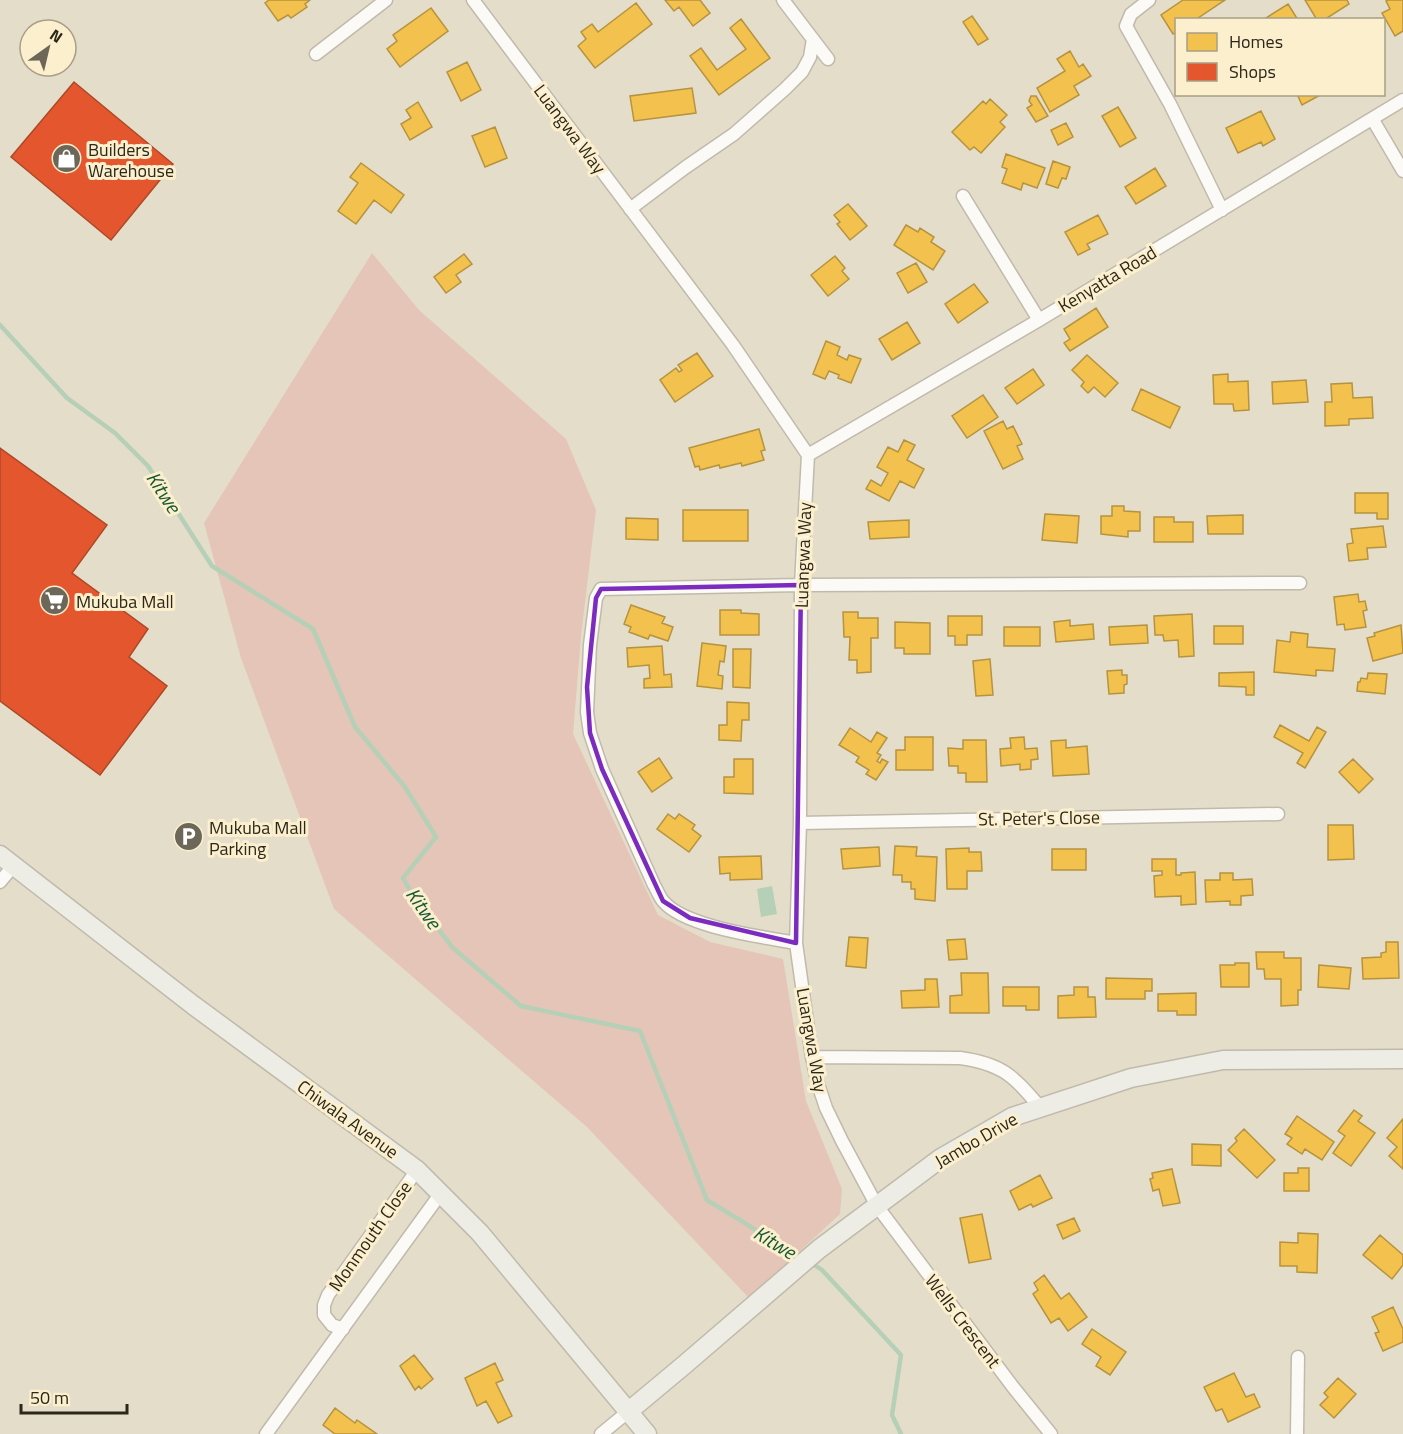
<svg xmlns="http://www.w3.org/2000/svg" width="1403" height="1434" viewBox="0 0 1403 1434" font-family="'Titillium Web',sans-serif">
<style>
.green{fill:#e4c5b8}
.water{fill:#b5d0b6}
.homes{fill:#f2c14e;stroke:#b6933e;stroke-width:1.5}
.shops{fill:#e4572e;stroke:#ac4928;stroke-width:1.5}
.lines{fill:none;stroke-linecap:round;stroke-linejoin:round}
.stream{stroke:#b5d0b6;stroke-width:4.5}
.minor-casing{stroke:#c0baac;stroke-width:15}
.secondary-casing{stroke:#c0baac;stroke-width:21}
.minor{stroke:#fbfaf7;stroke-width:12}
.secondary{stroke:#edede5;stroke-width:18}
.marked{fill:none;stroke:#7b2cbf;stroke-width:4.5;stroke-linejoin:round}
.labels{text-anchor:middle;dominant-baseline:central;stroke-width:6;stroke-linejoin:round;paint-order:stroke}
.street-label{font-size:18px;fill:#2b271a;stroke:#fbefcd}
.poi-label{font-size:18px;fill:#2b271a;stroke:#fbefcd;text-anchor:start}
.water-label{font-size:20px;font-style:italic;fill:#175833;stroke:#fbefcd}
</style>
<rect width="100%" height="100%" fill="#e4ddca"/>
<path class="green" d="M372 253 419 310 566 439 596 510 581 636 573 734 658 915 710 942 783 959 806 1101 842 1189 840 1214 749 1298 587 1127 334 909 241 658 204 523Z"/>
<path class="water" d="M772 886 777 914 761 917 757 889Z"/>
<path class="homes" d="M269 0H310L305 4 307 7 291 18 288 15 278 21 265 3Z
M665 0H700L710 13 693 26 679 7 674 11Z
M1183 0H1225L1195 20H1176V32L1173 34 1161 15Z
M1305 0H1347L1349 4 1324 20H1317Z
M1388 0H1403V31L1395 36 1382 13 1390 9 1386 1Z
M636 3 652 24 595 68 578 46 586 39 581 32 592 24 598 32Z
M1288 4 1298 20H1267L1266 18Z
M431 8 448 31 400 67 387 49 397 41 393 35Z
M972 16 988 39 978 45 963 22Z
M741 19 770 58 719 95 690 56 701 48 717 70 746 49 730 28Z
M1070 51 1079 67 1083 64 1091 76 1074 86 1079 95 1050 112 1037 88 1065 71 1057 59Z
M467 62 481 90 461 101 447 72Z
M692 88 696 113 634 121 630 96Z
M1297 94H1322L1302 105Z
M1031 96H1036L1048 116 1036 122 1027 108 1032 105 1029 101Z
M990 99 1007 115 1000 122 1005 127 981 153 974 147 970 150 952 132 983 101 986 104Z
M418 102 432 127 410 140 401 124 411 118 406 110Z
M1118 107 1136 138 1120 147 1102 116Z
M1261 111 1275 139 1263 146 1261 142 1238 153 1226 128Z
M1066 123 1073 137 1058 145 1051 130Z
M495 127 507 158 485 167 472 136Z
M1006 154 1045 168 1037 188 1023 183 1021 190 1002 183 1007 169 1002 167Z
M1053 161 1070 167 1066 179 1062 178 1058 188 1046 184Z
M361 163 404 195 391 213 374 200 356 224 338 211 358 183 350 177Z
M1155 168 1166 186 1136 204 1125 187Z
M848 204 867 226 850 240 837 224 840 222 834 215Z
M1098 215 1108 234 1087 244 1090 249 1078 255 1065 232Z
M906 225 918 232 920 228 934 237 931 242 945 251 933 270 894 245Z
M464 254 472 264 456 275 461 282 446 293 434 277Z
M835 256 845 268 842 271 849 279 828 296 811 275Z
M916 263 927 282 908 293 897 273Z
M974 284 988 302 958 323 945 304Z
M1096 308 1108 327 1070 351 1064 343 1070 339 1064 329Z
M907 322 920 343 892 360 879 339Z
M826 341 840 347 837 355 847 360 849 355 861 359 851 383 838 378 839 375 829 371 825 379 813 374Z
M697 353 713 376 675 402 660 380 676 368 679 372 682 370 678 365Z
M1087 355 1118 383 1105 397 1094 387 1088 393 1081 386 1084 382 1072 370Z
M1033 369 1044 385 1017 404 1005 388Z
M1228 374V382L1248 381 1249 410 1234 411 1233 404H1214L1213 375Z
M1306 380 1308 402 1273 404 1272 382Z
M1352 383 1353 398 1372 397 1373 418 1349 419V425L1325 426V402H1332L1331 384Z
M1141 389 1180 407 1170 428 1132 410Z
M983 395 998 417 967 438 952 416Z
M1003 421 1007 429 1013 426 1022 444 1017 446 1023 459 1003 469 984 431Z
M759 429 765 450 761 451 764 460 742 466 741 463 720 468 719 465 700 470 699 466 695 467 689 448Z
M904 440 915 445 907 460 924 469 914 488 900 481 889 501 866 489 871 480 881 486 888 473 877 467 888 447 898 452Z
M1355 493H1388V519H1377V513H1355Z
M1112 506H1124V511L1140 512V531H1128V537L1101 534V516H1112Z
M683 510H748V541H683Z
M1045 514 1079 516 1077 543 1042 540Z
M1243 515V534H1208L1207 516Z
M1154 517H1174V522H1193V542H1154Z
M626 518 658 519V540L626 539Z
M909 520V537L870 539 868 522Z
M1383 526 1386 547 1367 548 1368 559 1349 561 1347 544 1353 543 1351 529Z
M1358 594 1359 602 1365 601 1367 610 1363 611 1366 627 1345 630 1344 624 1337 625 1334 597Z
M631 605 665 617 662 623 673 627 668 641 650 635 648 639 629 632 631 627 624 624Z
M720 610H741V613L759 614V635H720Z
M843 612H858V618H878V638H871V672L857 673V660H849L850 637H844Z
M1192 614 1194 656 1179 657 1178 640 1164 641 1163 635H1155L1154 616Z
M948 616H982V635H967V645H955V636H948Z
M1070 620V626L1093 624 1094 639 1056 642 1054 622Z
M895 622 930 623V654H904V648H895Z
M1147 625 1148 643 1110 645 1109 627Z
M1401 625 1403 653 1373 661 1367 638 1375 636 1374 633Z
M1214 626H1243V644H1214Z
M1004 627H1040V646H1004Z
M1291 632 1308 634 1307 647 1335 649 1333 671 1316 670V676L1274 672 1277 640 1290 642Z
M702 643 726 646 724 662 720 661 718 675 723 676 722 689 697 686Z
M662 646 664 675 671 674 672 687 644 688V679L650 678 649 665 628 667 627 648Z
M733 649H751L750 688 733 687Z
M990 659 993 695 976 696 973 661Z
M1122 670V675H1127V684L1124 685V693L1109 694 1107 671Z
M1254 672V695H1246V687L1219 686V673Z
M1368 673 1387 674 1385 694 1357 691 1358 682H1360L1361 678 1367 679Z
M727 702 749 703V720H742L741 741 719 740V725H727Z
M1280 725 1309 741 1317 727 1326 732 1305 768 1297 763 1303 753 1274 737Z
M850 728 871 742 877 732 887 738 877 753 881 755 877 761 880 763 882 759 888 762 876 780 866 774 869 770 856 762 859 757 839 745Z
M905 737H933V770H896V750H905Z
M1024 737 1025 749 1037 748 1038 759 1031 760V769L1020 770V764L1001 766 1000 749 1011 748 1010 738Z
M963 740H986L987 782H966V773H958V766H949L948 748 963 749Z
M1066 740V748L1087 746 1089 774 1053 776 1051 741Z
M659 758 672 778 652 792 638 772Z
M734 759H753V794L724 793V777H734Z
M1353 759 1373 779 1359 793 1339 772Z
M668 814 675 819 679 814 695 825 692 829 701 836 689 852 657 829Z
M1328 825H1353L1354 859 1328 860Z
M895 846 917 847 916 856 937 857 935 901 915 899V889H911V882H902V875H893Z
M879 847 880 866 843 869 841 849Z
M969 848V852H981L982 871H967V889H947L946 849Z
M1052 849H1086V870H1052Z
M761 856 762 879 730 880V873L720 874 719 857Z
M1152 859H1176V875H1181V873L1195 872 1196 904 1181 905V896L1155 897 1154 876 1162 875V871H1152Z
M1220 873H1233V880L1252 879 1253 895 1241 896V905H1230V901L1206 902 1205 880H1220Z
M849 937 868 938 866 968 846 966Z
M965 939 967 959 949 960 947 940Z
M1386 942H1398L1399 978 1363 979 1362 958 1381 957V953L1386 952Z
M1256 952H1284V958H1301V990H1298V1005L1281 1006V979H1265L1264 969H1257Z
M1235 963H1249V987H1221L1220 965H1235Z
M1319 965 1351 968 1349 989 1318 987Z
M961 973H988L989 1013H950V996L962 995Z
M1106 978 1152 979V991H1145V999H1106Z
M925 979H937L939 1007 902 1008 901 991 925 990Z
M1003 987H1039V1010H1026V1006H1003Z
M1074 987H1088V997H1095L1096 1017 1058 1018V996L1074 995Z
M1196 993V1015H1177V1011H1158V994Z
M1354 1110 1362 1116 1358 1121 1375 1133 1351 1166 1333 1153 1345 1136 1338 1131Z
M1297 1116 1334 1142 1322 1160 1305 1149 1302 1154 1287 1144 1292 1138 1285 1134Z
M1403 1119V1169L1389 1156 1397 1147 1387 1138Z
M1244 1129 1275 1160 1257 1178 1228 1150 1237 1141 1235 1138Z
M1192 1144 1221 1145V1166L1192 1165Z
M1298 1168H1309V1191H1284V1173H1298Z
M1172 1169 1180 1203 1163 1206 1159 1189 1153 1191 1150 1179 1153 1178 1152 1173Z
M1040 1175 1052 1198 1033 1207 1031 1204 1019 1210 1010 1191Z
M982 1214 991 1259 969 1263 960 1218Z
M1074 1218 1080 1231 1063 1239 1057 1225Z
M1298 1233 1318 1234 1317 1273 1297 1272V1266H1280V1242L1298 1243Z
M1380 1235 1403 1255V1265L1392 1279 1363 1255Z
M1044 1275 1061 1299 1069 1293 1087 1317 1068 1331 1059 1318 1051 1323 1033 1294 1038 1290 1034 1283Z
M1393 1307 1403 1329V1342L1383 1351 1375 1333 1379 1332 1372 1317Z
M1092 1329 1126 1352 1110 1375 1096 1366 1101 1357 1082 1344Z
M414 1355 433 1379 421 1389 419 1386 415 1390 400 1366Z
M495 1363 503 1380 496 1383 512 1416 498 1423 486 1401 477 1406 465 1378Z
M1234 1373 1246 1397 1254 1394 1260 1407 1228 1422 1222 1409 1216 1411 1204 1387Z
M1338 1378 1356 1394 1334 1418 1320 1405 1328 1397 1324 1393Z
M335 1408 355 1423 357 1420 377 1434H335L323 1425Z"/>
<path class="shops" d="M74 82 173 164 111 240 11 157Z
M0 448 107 525 72 573 148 629 129 657 167 686 100 775 0 701Z"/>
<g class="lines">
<path class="stream" d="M0 325 67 398 115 433 148 466 212 566 313 629 355 727 405 787 436 837 403 878 415 899 453 948 521 1006 640 1031 707 1200 802 1258
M810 1262 822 1270 901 1355 892 1415 901 1434"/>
<defs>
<path id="minor" d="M473 0 733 345 808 455 801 585 800 823 796 943 812 1057 818 1084 826 1108 842 1141 877 1206 1013 1387 1051 1434
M783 0 828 59
M1149 0 1131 14 1126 26 1170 104 1222 210
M316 54 386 0
M1373 120 1403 171
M963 196 1039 320
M630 209 686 167 734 134 785 89 802 72 810 57 813 39
M808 455 1039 320 1403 100
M800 823 1278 814
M0 882 14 865
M796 943C763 937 684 927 663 901 659 896 657 890 654 885L602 769 590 733 587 712 590 645 596 598 601 589 801 585 1300 583
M812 1057 960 1058C1003 1064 1013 1076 1040 1107
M343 1329 332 1325 324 1315V1305L328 1295 417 1170
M266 1434 441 1193
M601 1434 629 1411
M1297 1434 1298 1357"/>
<path id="secondary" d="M0 855 193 1005 417 1170 480 1233 647 1434
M629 1411 683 1366 819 1249 941 1158 1012 1117 1131 1078 1223 1060 1403 1059"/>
</defs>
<use href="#minor" class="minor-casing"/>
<use href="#secondary" class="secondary-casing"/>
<use href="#minor" class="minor"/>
<use href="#secondary" class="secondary"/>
</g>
<path class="marked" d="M801 585 796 943 690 918 663 901 602 769 590 733 587 687 596 598 601 589Z"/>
<defs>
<symbol id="shop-disc" viewBox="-11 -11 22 22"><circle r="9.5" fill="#6c6758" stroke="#fbefcd"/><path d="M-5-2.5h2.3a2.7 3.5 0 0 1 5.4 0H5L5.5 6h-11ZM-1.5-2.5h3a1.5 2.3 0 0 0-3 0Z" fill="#fff"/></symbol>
<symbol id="supermarket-disc" viewBox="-11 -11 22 22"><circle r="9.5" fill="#6c6758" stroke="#fbefcd"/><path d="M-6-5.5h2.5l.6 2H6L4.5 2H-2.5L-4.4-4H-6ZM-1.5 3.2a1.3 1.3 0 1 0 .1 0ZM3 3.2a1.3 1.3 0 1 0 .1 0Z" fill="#fff"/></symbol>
<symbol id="parking-disc" viewBox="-11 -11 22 22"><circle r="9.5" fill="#6c6758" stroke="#fbefcd"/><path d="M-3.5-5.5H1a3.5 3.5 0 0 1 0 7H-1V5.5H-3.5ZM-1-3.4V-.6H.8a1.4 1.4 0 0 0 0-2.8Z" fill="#fff"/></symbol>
</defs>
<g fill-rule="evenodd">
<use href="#shop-disc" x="50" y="142" width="33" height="33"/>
<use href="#supermarket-disc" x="38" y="584" width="33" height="33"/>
<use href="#parking-disc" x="172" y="820" width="33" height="33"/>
</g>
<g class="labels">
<g class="street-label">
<text transform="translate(570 129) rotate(53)">Luangwa Way</text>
<text transform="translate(1107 279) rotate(-31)">Kenyatta Road</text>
<text transform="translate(803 555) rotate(-88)">Luangwa Way</text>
<text transform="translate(1039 818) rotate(-1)">St. Peter's Close</text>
<text transform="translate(812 1040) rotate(80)">Luangwa Way</text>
<text transform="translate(348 1119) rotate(36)">Chiwala Avenue</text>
<text transform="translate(976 1140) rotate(-30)">Jambo Drive</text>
<text transform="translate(370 1236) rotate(-55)">Monmouth Close</text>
<text transform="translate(963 1321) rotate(53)">Wells Crescent</text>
</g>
<g class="poi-label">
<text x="88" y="149">Builders<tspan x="88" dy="21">Warehouse</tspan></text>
<text x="76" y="601">Mukuba Mall</text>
<text x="209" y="827">Mukuba Mall<tspan x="209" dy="21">Parking</tspan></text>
</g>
<g class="water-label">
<text transform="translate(164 492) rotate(57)">Kitwe</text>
<text transform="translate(424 908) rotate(55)">Kitwe</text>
<text transform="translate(775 1242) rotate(31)">Kitwe</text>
</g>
</g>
<rect x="1175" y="18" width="210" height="78" fill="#fbefcd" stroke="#a89f85" stroke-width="1.5"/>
<rect x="1187" y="33" width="30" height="18" fill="#f2c14e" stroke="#a89f85" stroke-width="1.5"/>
<text x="1229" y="48" font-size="18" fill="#2b271a">Homes</text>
<rect x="1187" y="63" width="30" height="18" fill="#e4572e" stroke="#a89f85" stroke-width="1.5"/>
<text x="1229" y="78" font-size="18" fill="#2b271a">Shops</text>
<g transform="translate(48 48) rotate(34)"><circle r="28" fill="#fbefcd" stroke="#a89f85" stroke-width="1.5"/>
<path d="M0-4.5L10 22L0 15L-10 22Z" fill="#6c6758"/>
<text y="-9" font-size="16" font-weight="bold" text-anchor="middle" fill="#2b271a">N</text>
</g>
<path d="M21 1404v9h106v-9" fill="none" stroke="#2b271a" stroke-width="3"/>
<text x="30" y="1404" font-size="18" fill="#2b271a" stroke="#fbefcd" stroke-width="4.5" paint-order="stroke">50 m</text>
</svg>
